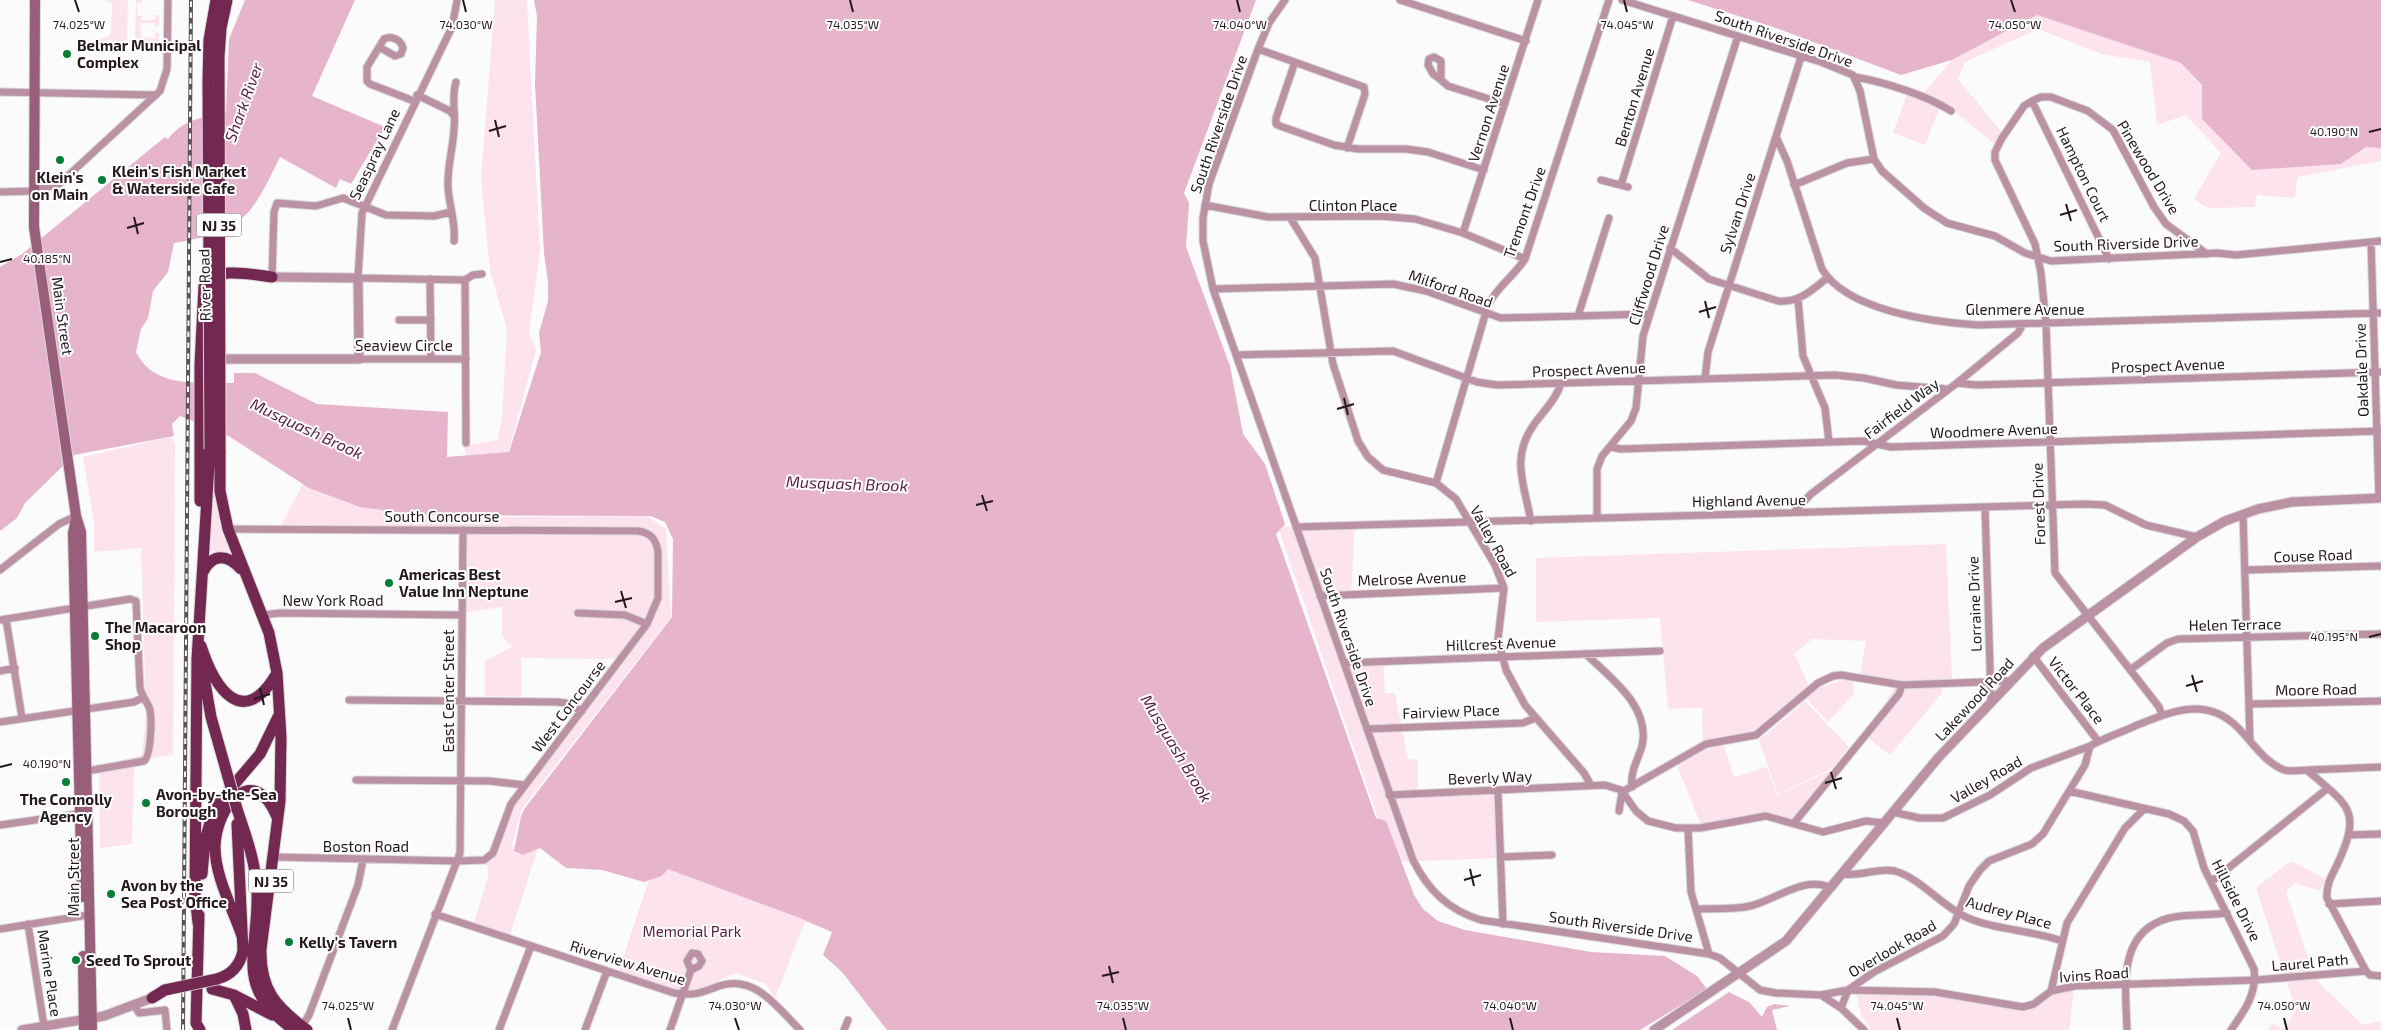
<svg xmlns="http://www.w3.org/2000/svg" width="2381" height="1030" viewBox="0 0 2381 1030" font-family="'Exo 2',sans-serif">
<style>
.green{fill:#fce3ee}
.water{fill:#e6b5cb}
.lines{fill:none;stroke-linecap:round;stroke-linejoin:round}
.minor-casing{stroke:#d9d7d7;stroke-width:9}
.tertiary-casing{stroke:#d9d7d7;stroke-width:11}
.secondary-casing{stroke:#d9d7d7;stroke-width:12}
.trunk-casing{stroke:#d9d7d7;stroke-width:13}
.minor{stroke:#bb91a4;stroke-width:7}
.tertiary{stroke:#bb91a4;stroke-width:9}
.secondary{stroke:#995f7a;stroke-width:10}
.trunk{stroke:#722850;stroke-width:11}
.rail-casing{stroke:#5b5256;stroke-width:4}
.rail{stroke:#fff;stroke-width:2;stroke-dasharray:5.5;stroke-linecap:butt}
.trunk-bridge-casing{stroke:#d9d7d7;stroke-width:13;stroke-linecap:butt}
.trunk-bridge{stroke:#722850;stroke-width:11}
.ticks{fill:none;stroke:#24181d;stroke-width:2}
.poi-dot{fill:#077e35;stroke:#fff;stroke-width:2}
.labels{text-anchor:middle;dominant-baseline:central;stroke-width:4;stroke-linejoin:round;paint-order:stroke}
.shield{fill:#fff;stroke:#665d61;stroke-width:1}
.shield-label{font-size:14px;font-weight:bold;fill:#24181d}
.street-label{font-size:15px;fill:#24181d;stroke:#fff}
.poi-label{font-size:15px;font-weight:bold;fill:#24181d;stroke:#fff;text-anchor:start}
.park-label{font-size:15px;fill:#5b2140;stroke:#fff}
.water-label{font-size:16px;font-style:italic;fill:#571d3c;stroke:#fff}
.ticks-label{font-size:12px;text-anchor:middle;fill:#24181d;stroke:#fff;stroke-width:4;stroke-linejoin:round;paint-order:stroke}
</style>
<rect width="100%" height="100%" fill="#fbfbfb"/>
<path class="green" d="M105 0H128L127 45H110V40L101 41 99 38H105V36L107 38 111 33 112 3Z
M136 0H142V3H137V15L142 16V20H154L155 15H159V26H155V23H141V37L155 38V32L159 33V45H135Z
M495 0H527L540 251 529 333 536 350 508 454 466 458 464 446 498 440 502 418 507 329 490 271 481 178Z
M2037 15 2181 63 2202 85V119L2341 164 2366 147 2381 148V161L2297 177 2295 198 2257 195 2255 207 2208 208 2194 199 2221 153 2186 115 2157 125 2150 62 2102 54 2038 29 1965 62 1958 79 2004 135 1997 146 1942 101 1925 145 1893 133 1907 93 1920 97 1952 60Z
M170 437 175 443 173 755 142 759 134 770 132 844 100 848 99 766 142 755 146 713 141 548 94 552V523L83 457Z
M303 484 411 518 647 516 666 529 671 617 521 810 512 845 517 854 529 853 539 845 509 938 473 926 489 873 485 857 506 809 616 659 521 658V697L485 696V661L512 647 502 636V607L459 613 460 527 281 525Z
M213 495 215 496 222 533 230 552 210 551Z
M1355 524 1351 594 1318 595 1342 660 1383 658 1385 693H1395L1408 759 1418 760V790L1496 788 1499 858 1393 862 1278 527Z
M1946 544 1952 679 1942 680V693L1890 755 1864 735 1899 681 1860 676 1866 641 1812 639 1794 654 1811 690 1853 677 1854 694 1828 722 1804 696 1755 736 1722 741 1734 777 1767 767 1777 795 1839 767 1794 823 1761 816 1702 827 1675 761 1703 745 1702 708 1668 709 1660 618 1536 622V558Z
M1805 701 1849 747 1831 769 1778 794 1759 740Z
M2291 861 2326 879 2320 891 2295 883 2286 892 2315 979 2363 1025 2381 1021V1030H2268L2272 1023 2284 1030 2296 1010 2256 888Z
M668 863 802 911 830 931 805 922 775 998 766 984 736 973 686 995 618 973 650 877Z
M2074 987 2069 1030H1871L1861 1015 1857 995 1946 992 2015 1009Z"/>
<path class="water" d="M245 0H355L312 96 385 127 351 184 340 179 336 188 280 157C251 217 243 232 174 243L168 272 153 291 148 318 141 329 136 352C154 389 198 382 234 383V373H255L317 404 448 412 447 457 509 452 541 352 539 333 548 301V282L544 253 535 84 537 16 534 0H1256L1184 193 1189 203 1186 247 1230 366 1243 434 1265 464 1285 524 1276 534 1376 818 1386 821 1414 895 1423 909 1438 921 1465 930 1591 952 1665 956 1697 976 1707 989 1640 1030H887L842 972 823 955 832 932 800 918 668 869 662 876 644 882 602 870 566 868 540 848 523 855 514 851 521 816 525 808 672 617 673 539 665 522 651 516 419 515 360 507 309 488 227 435 180 416 172 424 174 436 74 455 25 503 17 518 0 531V267L22 254 165 137 168 139C185 118 200 119 226 112L229 39Z
M1688 0H2381V148L2366 147 2341 164 2252 170 2202 119V85L2181 63 2037 15 1952 60 1901 75 1776 28Z
M1729 992 1749 1002 1762 1017 1767 1007 1774 1004 1790 1006 1772 1010 1777 1030H1672Z"/>
<g class="lines">
<defs>
<path id="minor" d="M1285 0 1269 23 1258 49 1209 184 1203 218V241L1213 289 1413 860C1428 890 1448 910 1481 920L1709 954 1720 958 1760 990 1776 993 1821 995 1848 990 1935 992 2023 1007 2034 1004 2051 991 2075 986 2256 980 2366 971
M1400 0 1526 41
M1622 0 1821 62 1853 75 1860 91 1874 159 1882 171 1924 208 1947 223 1995 236 2025 253 2051 261 2217 253 2236 255 2381 241
M457 1 452 27 362 213 358 278 465 280
M379 47 395 56 401 54 403 48C401 40 392 35 384 39L367 67V81L370 84 414 101
M1258 49 1364 87 1365 94 1347 148
M1434 57 1441 61V80L1433 74 1428 65 1429 59Z
M1295 62 1276 118V124L1280 126 1334 145 1358 149H1406L1428 152 1484 170
M1855 77C1884 82 1926 95 1951 111
M1441 80 1448 86 1505 104
M0 92 156 95
M417 95 450 111 454 116
M2032 101 2109 259
M1777 139 1787 161 1822 269C1847 311 1933 322 1978 325L2381 313
M1601 180 1628 187
M1621 185 1673 16
M1794 185 1847 163 1874 159
M0 192 33 191 59 184 160 91 167 69 168 0
M1205 205 1268 217 1380 216 1415 219 1463 233 1525 259
M1291 219 1315 258 1333 364 1358 441 1368 457 1383 470 1436 483 1456 499 1495 565 1504 588 1498 639 1506 670 1525 705 1584 773 1591 785
M1463 233 1538 0
M454 241C456 223 449 205 448 187 447 167 453 149 454 129 456 113 451 98 456 82
M2371 242 2379 498
M1670 248 1709 279 1778 301C1799 303 1812 290 1827 278
M272 277 274 212 277 203 316 206 343 198 386 215 434 216 451 212
M430 279 431 359
M465 280 466 443
M465 280 473 275 482 274
M1213 289 1393 284 1426 291 1501 318 1649 314
M1798 299 1803 356 1825 408 1829 442
M1578 316 1609 218
M399 320H431
M1237 355 1393 351 1477 382 1497 385 1835 375 1864 378 1896 385 1947 389
M359 359H466
M1705 379 1708 352 1801 57
M1957 383 1976 385 2381 372
M1610 447 1621 449 1863 441 1891 447 2381 431
M1436 483 1488 305C1497 287 1514 276 1525 259L1609 0
M1985 507 1991 700
M1794 512 1811 494 1957 383 2018 333 2023 324
M2243 514 2250 741
M1597 518V469L1602 456 1631 421 1636 408 1643 336 1738 36
M1531 521C1524 484 1510 457 1535 423 1544 411 1556 399 1561 384
M1296 527 2085 504 2105 505 2146 525 2197 537
M228 529 638 531C651 533 656 539 658 552V598L647 624 511 804 493 853 484 860 458 861 274 857
M0 570 59 524 76 516
M2246 570 2381 566
M1320 596 1504 588
M578 613 625 615 647 624
M263 615 280 613 462 615
M6 619 22 718
M0 620 130 599 136 601 140 688C142 697 148 702 150 710 152 719 151 756 144 761L87 771
M1586 654C1610 678 1651 706 1642 746 1638 760 1630 771 1632 787
M2033 656 2098 741
M1344 663 1660 651
M2130 670 2167 643 2178 639 2381 634
M0 671 15 668
M349 700 557 702 566 703 582 711
M2251 704 2381 701
M2162 715 2159 707 2055 573 2046 324 2041 273 2035 244 1995 160V152L2002 138 2024 106 2032 101 2041 97H2051L2088 111 2113 130 2154 207 2166 224 2207 254
M0 722 134 702 142 698
M1367 729 1523 723 1535 718
M2307 770 2381 767
M356 780 490 781 524 785
M1498 791 1503 924
M2069 791 2169 814 2184 821 2193 831 2204 868 2254 969C2257 994 2245 1010 2231 1030
M1389 795 1605 785 1621 790 1636 811 1648 821 1676 828H1700L1766 816 1823 832 1866 821 1884 823
M1619 811 1622 792 1706 744 1756 735 1818 683 1833 676 1841 675 1902 685 2010 681
M1893 812 1919 818H1943L1990 795 2031 768 2090 746
M1794 823 1899 694 1902 685
M0 825 84 813
M1688 829 1691 892 1709 954
M2349 835 2381 834
M1501 857 1552 855
M1843 874C1860 877 1879 867 1895 871 1920 878 1942 906 1966 917 1994 930 2032 930 2062 941
M2211 882 2328 788
M2329 904 2381 901
M1696 909C1714 908 1733 910 1750 906 1776 900 1804 875 1831 888
M435 914 674 993C696 996 700 993 719 986 755 974 778 1008 800 1030
M28 924 44 1026
M0 929 88 915
M692 953 698 954 702 961 699 966 691 970 687 961Z
M2051 991 2067 923 2125 828 2144 809
M1821 995 1841 1008 1864 1030
M134 1005 139 1013 165 1010 167 1030
M1841 1008 1848 990 1874 972 1943 936 1954 924 1969 886 1980 870 1989 861 2032 844 2043 834 2085 765 2090 746C2104 738 2120 733 2135 726 2168 713 2203 696 2234 724 2251 739 2262 761 2284 770 2291 772 2300 770 2307 770 2348 806 2363 809 2337 865 2331 877 2326 885 2327 898L2366 971 2370 975 2381 976
M302 1026 309 1015 358 885 363 860
M392 1030 460 853 463 530
M499 1030 531 946
M585 1030 607 971
M670 1030 691 970
M844 1030 848 1020
M2127 1030C2126 989 2116 932 2169 918 2188 913 2208 916 2227 913"/>
<path id="tertiary" d="M220 359H359L358 278 272 277
M22 1030 104 1016 152 998
M1654 1030 1786 941 1938 758 2043 648 2197 537 2225 521 2258 509 2292 502 2381 498"/>
<path id="secondary" d="M35 0 34 227 76 516 81 532 92 1030
M76 519 73 533 82 897
M83 956 84 1030"/>
<path id="trunk" d="M220 451V491L228 529 269 633 277 673 281 737 280 801 261 949C260 990 276 1007 307 1030
M200 501V365L204 286C216 265 253 275 272 277
M203 572C213 552 228 555 241 569
M201 646C215 689 243 731 277 673
M203 671 211 717 228 777
M237 809C246 836 256 863 257 892 259 954 232 986 294 1030
M202 874 205 840 211 819 221 800 260 754 278 717
M199 915 196 1023 200 1030
M198 923 195 894 197 659 210 449
M242 936C233 909 215 877 215 847 216 805 254 761 277 817
M217 979C231 975 240 965 243 951L237 824
M212 989 234 995 272 1015
M234 995 243 1014 246 1030
M152 998 165 990"/>
</defs>
<use href="#minor" class="minor-casing"/>
<use href="#tertiary" class="tertiary-casing"/>
<use href="#secondary" class="secondary-casing"/>
<use href="#trunk" class="trunk-casing"/>
<use href="#minor" class="minor"/>
<use href="#tertiary" class="tertiary"/>
<use href="#secondary" class="secondary"/>
<use href="#trunk" class="trunk"/>
<defs>
<path id="rail" d="M183 1030 191 0"/>
</defs>
<use href="#rail" class="rail-casing"/>
<use href="#rail" class="rail"/>
<defs>
<path id="trunk-bridge" d="M210 449 208 83 209 40 216 0
M220 451 219 56 221 28 227 0
M228 777 237 809
M165 990 217 979"/>
</defs>
<use href="#trunk-bridge" class="trunk-bridge-casing"/>
<use href="#trunk-bridge" class="trunk-bridge"/>
</g>
<path class="ticks" d="M75 0 79 12M463 0 466 12M850 0 853 12M1237 0 1240 12M1624 0 1627 12M2011 0 2015 12M495 120 499 137M489 131 506 126M2369 132 2381 129M2066 204 2071 221M2060 215 2077 210M134 217 138 234M127 228 144 223M0 262 12 259M1705 301 1709 318M1699 312 1716 307M1344 398 1348 415M1337 409 1354 404M982 495 987 511M976 505 993 501M621 591 626 608M615 602 632 598M2369 637 2381 634M2192 675 2197 692M2186 686 2203 681M260 688 264 705M254 699 270 694M0 767 12 764M1831 772 1836 789M1825 783 1842 778M1470 869 1474 886M1464 880 1481 875M1109 966 1113 983M1102 976 1119 972M348 1018 351 1030M735 1018 739 1030M1123 1018 1126 1030M1510 1018 1513 1030M1897 1018 1900 1030M2284 1018 2287 1030"/>
<g class="poi-dot">
<circle cx="67" cy="54" r="5"/>
<circle cx="60" cy="160" r="5"/>
<circle cx="102" cy="180" r="5"/>
<circle cx="389" cy="583" r="5"/>
<circle cx="95" cy="636" r="5"/>
<circle cx="66" cy="782" r="5"/>
<circle cx="146" cy="803" r="5"/>
<circle cx="111" cy="894" r="5"/>
<circle cx="289" cy="942" r="5"/>
<circle cx="76" cy="960" r="5"/>
</g>
<g class="labels">
<g class="shield">
<rect x="196.5" y="213.5" width="45" height="23" rx="4"/>
<rect x="248.5" y="869.5" width="45" height="23" rx="4"/>
</g>
<g class="shield-label">
<text x="219" y="225">NJ 35</text>
<text x="271" y="881">NJ 35</text>
</g>
<g class="street-label">
<text transform="translate(1784 38) rotate(19)">South Riverside Drive</text>
<text transform="translate(1634 97) rotate(-73)">Benton Avenue</text>
<text transform="translate(1488 113) rotate(-72)">Vernon Avenue</text>
<text transform="translate(1218 124) rotate(-71)">South Riverside Drive</text>
<text transform="translate(374 154) rotate(-65)">Seaspray Lane</text>
<text transform="translate(2149 167) rotate(59)">Pinewood Drive</text>
<text transform="translate(2084 174) rotate(64)">Hampton Court</text>
<text x="1353" y="205">Clinton Place</text>
<text transform="translate(1524 212) rotate(-70)">Tremont Drive</text>
<text transform="translate(1737 213) rotate(-72)">Sylvan Drive</text>
<text transform="translate(2126 243) rotate(-2)">South Riverside Drive</text>
<text transform="translate(1648 275) rotate(-73)">Cliffwood Drive</text>
<text transform="translate(204 285) rotate(-91)">River Road</text>
<text transform="translate(1451 288) rotate(19)">Milford Road</text>
<text x="2025" y="309">Glenmere Avenue</text>
<text transform="translate(63 316) rotate(82)">Main Street</text>
<text x="404" y="345">Seaview Circle</text>
<text transform="translate(2168 365) rotate(-2)">Prospect Avenue</text>
<text transform="translate(1589 369) rotate(-2)">Prospect Avenue</text>
<text transform="translate(2361 370) rotate(-92)">Oakdale Drive</text>
<text transform="translate(1901 408) rotate(-37)">Fairfield Way</text>
<text transform="translate(1994 430) rotate(-2)">Woodmere Avenue</text>
<text transform="translate(1749 500) rotate(-1)">Highland Avenue</text>
<text transform="translate(2038 504) rotate(-92)">Forest Drive</text>
<text x="442" y="516">South Concourse</text>
<text transform="translate(1494 541) rotate(61)">Valley Road</text>
<text transform="translate(2313 555) rotate(-2)">Couse Road</text>
<text transform="translate(1412 578) rotate(-2)">Melrose Avenue</text>
<text x="333" y="600">New York Road</text>
<text transform="translate(1974 604) rotate(-92)">Lorraine Drive</text>
<text transform="translate(2235 624) rotate(-1)">Helen Terrace</text>
<text transform="translate(1349 637) rotate(71)">South Riverside Drive</text>
<text transform="translate(1501 643) rotate(-2)">Hillcrest Avenue</text>
<text transform="translate(2316 689) rotate(-1)">Moore Road</text>
<text transform="translate(2077 690) rotate(52)">Victor Place</text>
<text transform="translate(448 691) rotate(-90)">East Center Street</text>
<text transform="translate(1974 699) rotate(-47)">Lakewood Road</text>
<text transform="translate(568 706) rotate(-53)">West Concourse</text>
<text transform="translate(1451 711) rotate(-2)">Fairview Place</text>
<text transform="translate(1490 777) rotate(-2)">Beverly Way</text>
<text transform="translate(1986 779) rotate(-30)">Valley Road</text>
<text x="366" y="846">Boston Road</text>
<text transform="translate(73 877) rotate(-90)">Main Street</text>
<text transform="translate(2237 900) rotate(63)">Hillside Drive</text>
<text transform="translate(2009 912) rotate(15)">Audrey Place</text>
<text transform="translate(1621 926) rotate(8)">South Riverside Drive</text>
<text transform="translate(1892 948) rotate(-30)">Overlook Road</text>
<text transform="translate(628 962) rotate(17)">Riverview Avenue</text>
<text transform="translate(2310 962) rotate(-5)">Laurel Path</text>
<text transform="translate(50 973) rotate(81)">Marine Place</text>
<text transform="translate(2094 974) rotate(-4)">Ivins Road</text>
</g>
<g class="poi-label">
<text x="77" y="45">Belmar Municipal<tspan x="77" dy="17">Complex</tspan></text>
<text x="112" y="171">Klein's Fish Market<tspan x="112" dy="17">&amp; Waterside Cafe</tspan></text>
<text x="60" y="177" text-anchor="middle">Klein's<tspan x="60" dy="17">on Main</tspan></text>
<text x="399" y="574">Americas Best<tspan x="399" dy="17">Value Inn Neptune</tspan></text>
<text x="105" y="627">The Macaroon<tspan x="105" dy="17">Shop</tspan></text>
<text x="156" y="794">Avon-by-the-Sea<tspan x="156" dy="17">Borough</tspan></text>
<text x="66" y="799" text-anchor="middle">The Connolly<tspan x="66" dy="17">Agency</tspan></text>
<text x="121" y="885">Avon by the<tspan x="121" dy="17">Sea Post Office</tspan></text>
<text x="299" y="942">Kelly's Tavern</text>
<text x="86" y="960">Seed To Sprout</text>
</g>
<g class="park-label">
<text x="692" y="931">Memorial Park</text>
</g>
<g class="water-label">
<text transform="translate(243 102) rotate(-70)">Shark River</text>
<text transform="translate(307 428) rotate(25)">Musquash Brook</text>
<text transform="translate(847 483) rotate(2)">Musquash Brook</text>
<text transform="translate(1177 748) rotate(59)">Musquash Brook</text>
</g>
</g>
<g class="ticks-label">
<text x="79" y="29">74.025°W</text>
<text x="466" y="29">74.030°W</text>
<text x="853" y="29">74.035°W</text>
<text x="1240" y="29">74.040°W</text>
<text x="1627" y="29">74.045°W</text>
<text x="2015" y="29">74.050°W</text>
<text x="2334" y="136">40.190°N</text>
<text x="47" y="263">40.185°N</text>
<text x="2334" y="641">40.195°N</text>
<text x="47" y="768">40.190°N</text>
<text x="348" y="1010">74.025°W</text>
<text x="735" y="1010">74.030°W</text>
<text x="1123" y="1010">74.035°W</text>
<text x="1510" y="1010">74.040°W</text>
<text x="1897" y="1010">74.045°W</text>
<text x="2284" y="1010">74.050°W</text>
</g>
</svg>
